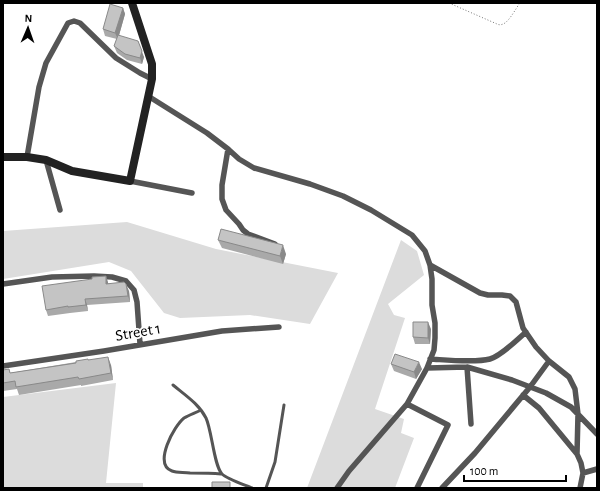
<svg xmlns="http://www.w3.org/2000/svg" width="600" height="491" viewBox="0 0 600 491" font-family="'Alegreya Sans',sans-serif">
<style>
.green{fill:#dcdcdc}
.lines{fill:none;stroke-linecap:round;stroke-linejoin:round}
.path{stroke:#777;stroke-width:1;stroke-dasharray:1 2;stroke-linecap:butt}
.lane{stroke:#555;stroke-width:3}
.street{stroke:#555;stroke-width:5.5}
.secondary{stroke:#222;stroke-width:8}
.wall{fill:#a9a9a9}
.shaded-wall{fill:#898989}
.building{fill:#c4c4c4;stroke:#898989}
.labels{text-anchor:middle;dominant-baseline:central;stroke-width:3.5;stroke-linejoin:round;paint-order:stroke}
.street-label{font-size:16px;fill:#000;stroke:#fff}
</style>
<rect width="100%" height="100%" fill="#fff"/>
<path class="green" d="M127 222 216 249 338 273 310 324 250 315 180 318 164 313 131 271 109 262 3 279V231Z
M401 240 417 251 424 275 388 304 394 315 405 318 375 409 404 419 401 433 414 438 395 488H307Z
M116 383 106 483H143V488H3V397Z"/>
<g class="lines">
<path class="path" d="M449 3 497 24C499 25 501 25 503 24 509 22 516 8 520 3"/>
<path class="lane" d="M173 385C185 395 199 404 206 418 212 431 214 466 222 474 227 479 245 485 252 488
M201 410C195 413 189 415 184 418 174 426 153 464 172 471 177 473 184 472 190 473 200 473 211 473 221 474
M266 488 275 462 284 405"/>
<path class="street" d="M148 96 207 133 228 149 239 159 254 168 310 184 343 196 371 210 412 235 425 251 430 265 432 279V305L435 323V338L434 350 427 368 407 404 349 471 337 488
M228 149 222 185V199L226 210 239 224 243 230 248 234 275 244
M27 157 39 87 46 63 68 23 74 21 80 23 116 58 140 73 152 79
M46 160 60 210
M130 181 192 193
M430 265 480 293 488 295H502L510 296 516 302 523 328 536 347 549 361 569 377 575 389 578 414 577 454 581 463 583 473 580 488
M3 284 52 277 94 276 112 277 126 281 134 290 137 302 140 344
M430 359C447 360 475 363 490 359 501 356 517 340 526 332
M3 366 104 351 222 331 279 327
M467 367 471 424
M427 368 467 367 512 380 546 393 571 407 597 434
M523 395 539 408 577 454
M407 404 448 425 417 488
M583 473 597 469
M442 488 475 453 530 387 549 361"/>
<path class="secondary" d="M3 157H27L46 160 72 171 130 181 152 79V64L132 3"/>
</g>
<path class="wall" d="M123 8 125 14 119 35 144 57 142 64 127 60 117 53 114 46 117 39 105 36 103 29Z
M218 240 286 254 283 264 222 248Z
M108 282V283L129 291 130 302 87 305 88 311 70 313 48 316 46 310Z
M431 329 430 344H415L413 337Z
M88 360 111 365 113 380 81 386V385L19 395 17 389 3 391V370L9 369 10 373Z
M391 364 422 369 416 379 394 371Z"/>
<path class="shaded-wall" d="M123 8 125 14 118 39 115 33Z
M138 41 144 57 142 64 140 58Z
M283 245 286 254 283 264 280 256Z
M106 276 108 282V290L106 284Z
M126 284 129 291 130 302 128 296Z
M85 299 87 305 88 311 86 305Z
M428 322 431 329 430 344 428 338Z
M108 357 111 365 113 380 111 373Z
M419 362 422 369 416 379 414 372Z"/>
<path class="building" d="M110 4 123 8 115 33 103 29Z
M118 35 138 41 142 51 140 58 125 54 114 46Z
M221 229 283 245 280 256 218 240Z
M106 276V284L124 282 126 284 128 296 85 299 86 305 68 307V306L46 310 42 286 92 279V277Z
M413 322H428V338L413 337Z
M395 354 419 362 414 372 391 364Z
M108 357 111 373 79 379 78 377 16 387 15 381 3 383V370L9 369 10 373 76 363V361L88 359V360Z
M212 482H230V488H212Z"/>
<g class="labels">
<g class="street-label">
<text transform="translate(138 332) rotate(-10)">Street 1</text>
</g>
</g>
<rect width="600" height="491" fill="none" stroke="#000000" stroke-width="8"/>
<g transform="translate(28 28) rotate(2)" stroke="#ffffff" stroke-width="3" paint-order="stroke">
<path d="M0-3L7 15L0 10L-7 15Z" fill="#000000"/>
<text y="-6" font-size="11" font-weight="bold" text-anchor="middle" fill="#000000">N</text>
</g>
<path d="M464 475v6h102v-6" fill="none" stroke="#000000" stroke-width="2"/>
<text x="470" y="475" font-size="12" fill="#000000" stroke="#ffffff" stroke-width="3" paint-order="stroke">100 m</text>
</svg>
